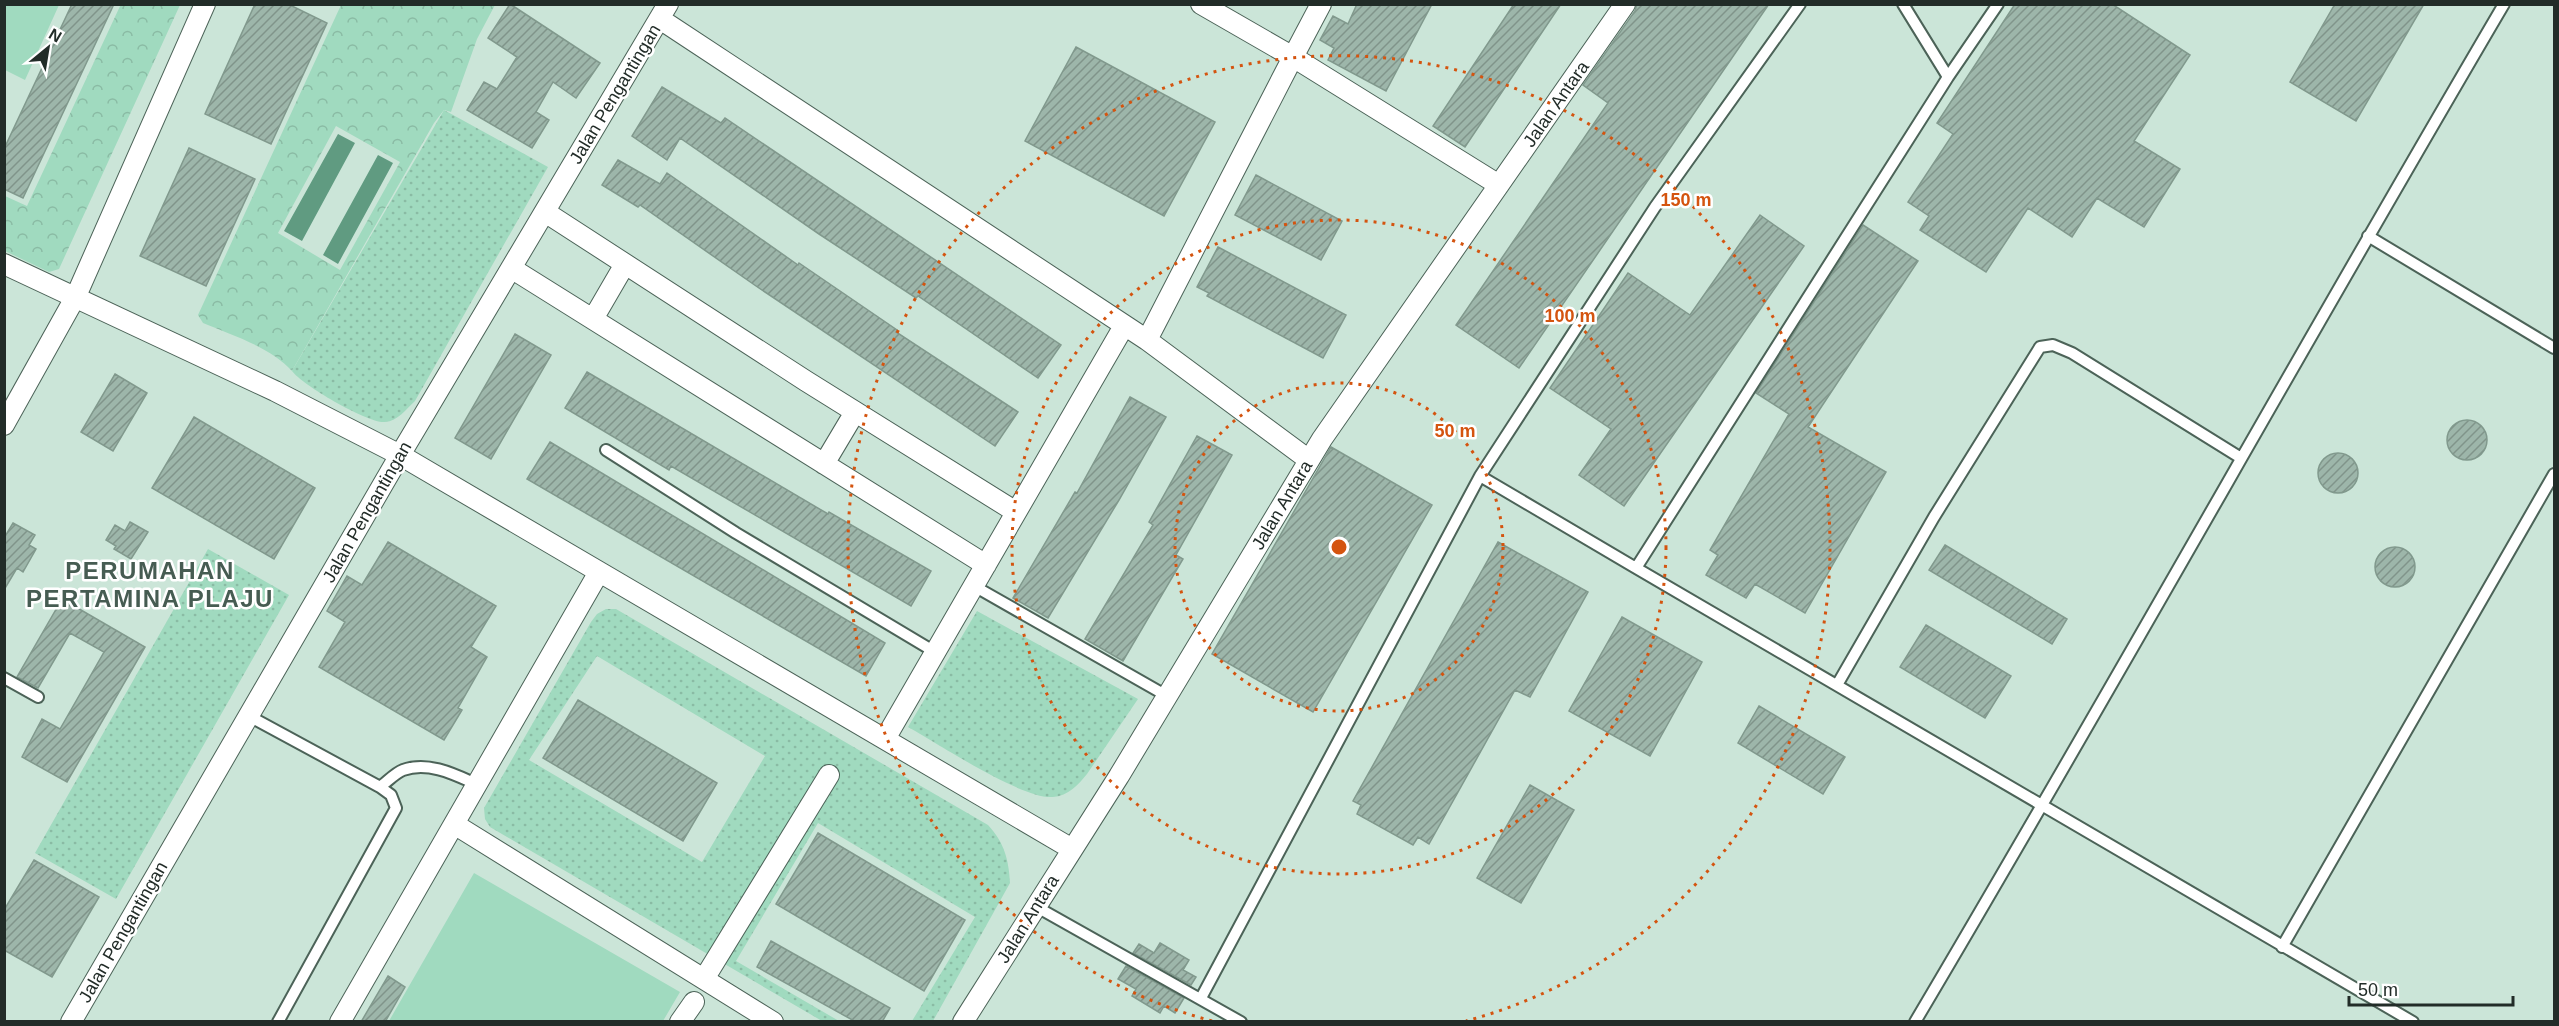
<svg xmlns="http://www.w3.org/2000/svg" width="2559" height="1026" viewBox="0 0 2559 1026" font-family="Helvetica,sans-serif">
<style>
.grass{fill:url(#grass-dots);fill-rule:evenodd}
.forest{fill:url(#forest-crowns);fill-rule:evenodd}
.pitch{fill:#a0dabf}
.water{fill:#609b81}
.building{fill:url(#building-hatch);stroke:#81998d;stroke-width:1.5}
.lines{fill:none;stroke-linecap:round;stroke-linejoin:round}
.lane-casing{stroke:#4c6358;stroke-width:14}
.street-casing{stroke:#4c6358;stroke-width:22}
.lane{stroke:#fff;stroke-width:10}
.street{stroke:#fff;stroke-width:20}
.ring{fill:none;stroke:#d4540f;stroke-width:3;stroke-dasharray:3 6}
.labels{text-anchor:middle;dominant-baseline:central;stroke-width:5;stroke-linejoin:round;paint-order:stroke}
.street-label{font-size:18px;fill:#222c28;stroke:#fff}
.district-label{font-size:24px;font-weight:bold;letter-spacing:1.5px;fill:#465c52;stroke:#fff}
.centre{fill:#d4540f;stroke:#fff;stroke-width:3}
.ring-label{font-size:18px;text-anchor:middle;font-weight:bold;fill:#d4540f;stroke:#fff;stroke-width:5;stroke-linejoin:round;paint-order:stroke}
</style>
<defs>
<pattern id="grass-dots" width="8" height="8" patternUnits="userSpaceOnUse" patternTransform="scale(1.5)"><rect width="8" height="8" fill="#a0dabf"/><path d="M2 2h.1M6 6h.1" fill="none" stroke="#8abba4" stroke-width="1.8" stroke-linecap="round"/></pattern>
<pattern id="forest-crowns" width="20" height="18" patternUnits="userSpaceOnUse" patternTransform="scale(1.5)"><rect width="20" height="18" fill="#a0dabf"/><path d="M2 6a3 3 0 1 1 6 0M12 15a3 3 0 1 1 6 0" fill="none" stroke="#8abba4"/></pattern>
<pattern id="building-hatch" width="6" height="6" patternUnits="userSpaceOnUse" patternTransform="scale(1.5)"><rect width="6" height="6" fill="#9db6aa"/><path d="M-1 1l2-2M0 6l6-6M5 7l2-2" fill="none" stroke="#80948a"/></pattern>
</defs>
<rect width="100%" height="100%" fill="#cbe5d8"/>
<path class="grass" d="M444 110 548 167 415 401C406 409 398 421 385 422 369 424 302 385 292 371Z
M208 549 289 595 116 899 35 853Z
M606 609H616L988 825C1004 842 1009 860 1010 883L933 1021H912L975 917 818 823 736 961 839 1021H822L490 827 485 819 484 808 591 622 597 614ZM597 656 765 756 702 862 529 760Z
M977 611 1138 699 1087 774C1079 784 1068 796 1053 797 1023 800 937 743 908 727Z"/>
<path class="forest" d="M121 4 180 5 59 269 49 272 5 251V196L27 206Z
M341 5H495L477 39 451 112 444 110 434 123 292 371C272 348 232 335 203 323L198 315ZM336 126 400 162 340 270 278 233Z"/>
<path class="pitch" d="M5 4 59 5 25 80 5 70Z
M474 873 680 992 663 1021H389Z"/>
<path class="water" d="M338 134 355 143 302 241 284 231Z
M378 155 393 163 338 264 323 255Z"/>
<path class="building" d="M72 4H114L23 198 4 189V149Z
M255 4H288L327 23 271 144 205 114Z
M510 4 600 63 576 98 553 82 536 112 549 120 532 148 467 110 484 82 497 89 517 57 488 38Z
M1357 4H1432L1386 91 1328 60 1334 48 1320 40 1333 16 1348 24Z
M1514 4H1561L1465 147 1433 126Z
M1637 4H1769L1519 368 1456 325 1608 103 1583 85 1635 11Z
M2015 4H2112L2190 55 2134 141 2180 169 2144 227 2097 198 2072 237 2028 208 1986 272 1920 230 1929 216 1908 202 1953 134 1937 123Z
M2335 4H2424L2356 121 2290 82Z
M1076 47 1215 122 1164 216 1025 141Z
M662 87 721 123 725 118 1061 345 1038 378 918 296 916 298 819 234 680 138 667 160 632 136Z
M189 148 255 179 206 286 140 256Z
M618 160 660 184 667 173 798 265 799 263 897 330 896 332 1018 412 995 446 756 286 640 205 638 207 602 185Z
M1256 175 1342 221 1321 260 1235 215Z
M1760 215 1804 246 1624 506 1579 475 1611 429 1550 388 1628 273 1690 315Z
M1863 225 1918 261 1808 427 1886 472 1805 613 1755 584 1746 598 1706 575 1718 555 1710 550 1789 414 1756 393Z
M1218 247 1346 315 1323 358 1207 296 1209 293 1197 287Z
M515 334 551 355 491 459 455 438Z
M587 372 828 514 829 512 931 571 911 606 671 466 669 470 565 408Z
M115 374 147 393 113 451 81 432Z
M1130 397 1166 417 1119 500 1048 618 1013 598 1075 492 1077 493Z
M194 417 315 488 274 559 152 488Z
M2447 440a20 20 0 1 1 40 0a20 20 0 1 1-40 0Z
M1197 436 1232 455 1176 555 1183 559 1123 661 1085 639 1153 525 1149 522Z
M550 442 885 643 866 676 527 479Z
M1331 447 1432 505 1313 712 1212 654Z
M2318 473a20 20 0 1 1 40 0a20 20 0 1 1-40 0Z
M130 522 148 532 131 559 114 549 116 546 106 540 115 525 125 531Z
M13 523 35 535 29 545 36 549 23 572 17 568 4 590V538Z
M388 542 496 606 471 647 487 657 458 708 462 710 444 740 319 667 345 622 327 611 347 576 362 585Z
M1498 542 1588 592 1530 697 1515 690 1429 844 1418 837 1413 845 1357 814 1361 805 1353 801Z
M1945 545 2067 619 2052 644 1929 570Z
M2375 567a20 20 0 1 1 40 0a20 20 0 1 1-40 0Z
M62 599 145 647 67 782 22 757 42 719 60 729 104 652 70 633 38 688 17 677Z
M1622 617 1702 662 1650 756 1569 711Z
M1926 625 2011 676 1985 718 1900 667Z
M578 700 717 783 683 841 543 758Z
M1759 706 1845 757 1823 794 1738 743Z
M1530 785 1574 810 1521 903 1477 878Z
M818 833 965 920 924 991 776 904Z
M34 860 99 897 52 977 4 950V910Z
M771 941 890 1008 882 1022H856L757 967Z
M1160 943 1189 960 1183 970 1196 977 1191 985 1133 953 1139 944 1154 953Z
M1126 966 1184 998 1175 1013 1164 1006 1160 1013 1132 996 1136 989 1118 979Z
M388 976 405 987 385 1022H361Z"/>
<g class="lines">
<defs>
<path id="lane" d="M1948 77 1998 4
M2368 236 2554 348
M606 450 736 533 935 652
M1480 476 1636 568 1948 77 1903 4
M1636 568 2413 1022
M974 586 1167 696
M4 678 38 697
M1837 685 1934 517 2040 347 2053 345 2072 353 2241 458
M249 716 380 787 391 795 396 808 278 1022
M380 787C387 782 395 773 403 770 428 761 454 774 476 784
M1035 906 1241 1022
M2282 947 2554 474
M1201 998 1480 476 1655 207 1800 4
M1915 1022C2115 685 2305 342 2504 4"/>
<path id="street" d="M1201 4 1293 57 1321 4
M660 19 1147 340
M545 212 806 381 1016 512
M4 264 275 391 400 455 1072 849
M511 268 986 565
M593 319 625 264
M4 425 76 296 205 4
M1309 460 1147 340 1293 57 1499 185
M824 464 855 412
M885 739 1124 326
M454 824 773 1022
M704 979 829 775
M71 1022 400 455 668 4
M340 1022 599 572
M680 1022 694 1002
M963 1022 1119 776 1322 439 1625 4"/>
</defs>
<use href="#lane" class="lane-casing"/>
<use href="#street" class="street-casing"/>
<use href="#lane" class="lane"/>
<use href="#street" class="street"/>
</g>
<g class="ring">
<circle cx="1339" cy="547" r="164"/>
<circle cx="1339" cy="547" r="327"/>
<path d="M1212 1021A491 491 0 1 1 1466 1021"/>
</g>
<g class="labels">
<g class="street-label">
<text transform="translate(615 94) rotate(-59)">Jalan Pengantingan</text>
<text transform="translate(1556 104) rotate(-55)">Jalan Antara</text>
<text transform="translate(1282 505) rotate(-59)">Jalan Antara</text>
<text transform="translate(367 512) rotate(-60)">Jalan Pengantingan</text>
<text transform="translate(1028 919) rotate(-58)">Jalan Antara</text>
<text transform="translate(123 932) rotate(-60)">Jalan Pengantingan</text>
</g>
<g class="district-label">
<text x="150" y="570">PERUMAHAN<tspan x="150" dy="28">PERTAMINA PLAJU</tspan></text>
</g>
</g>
<circle cx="1339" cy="547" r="9" class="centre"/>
<g class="ring-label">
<text x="1686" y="206">150 m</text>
<text x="1570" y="322">100 m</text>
<text x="1455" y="437">50 m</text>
</g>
<rect width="2559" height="1026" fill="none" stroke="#222c28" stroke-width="12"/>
<g transform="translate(48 48) rotate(30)" stroke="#ffffff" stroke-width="4.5" paint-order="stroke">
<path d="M0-4.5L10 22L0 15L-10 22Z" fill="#222c28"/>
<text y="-9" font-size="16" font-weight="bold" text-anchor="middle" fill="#222c28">N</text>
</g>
<path d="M2349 996v9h164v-9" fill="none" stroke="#222c28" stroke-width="3"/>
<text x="2358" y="996" font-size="18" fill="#222c28" stroke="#ffffff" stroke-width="4.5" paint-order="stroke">50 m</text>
</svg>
